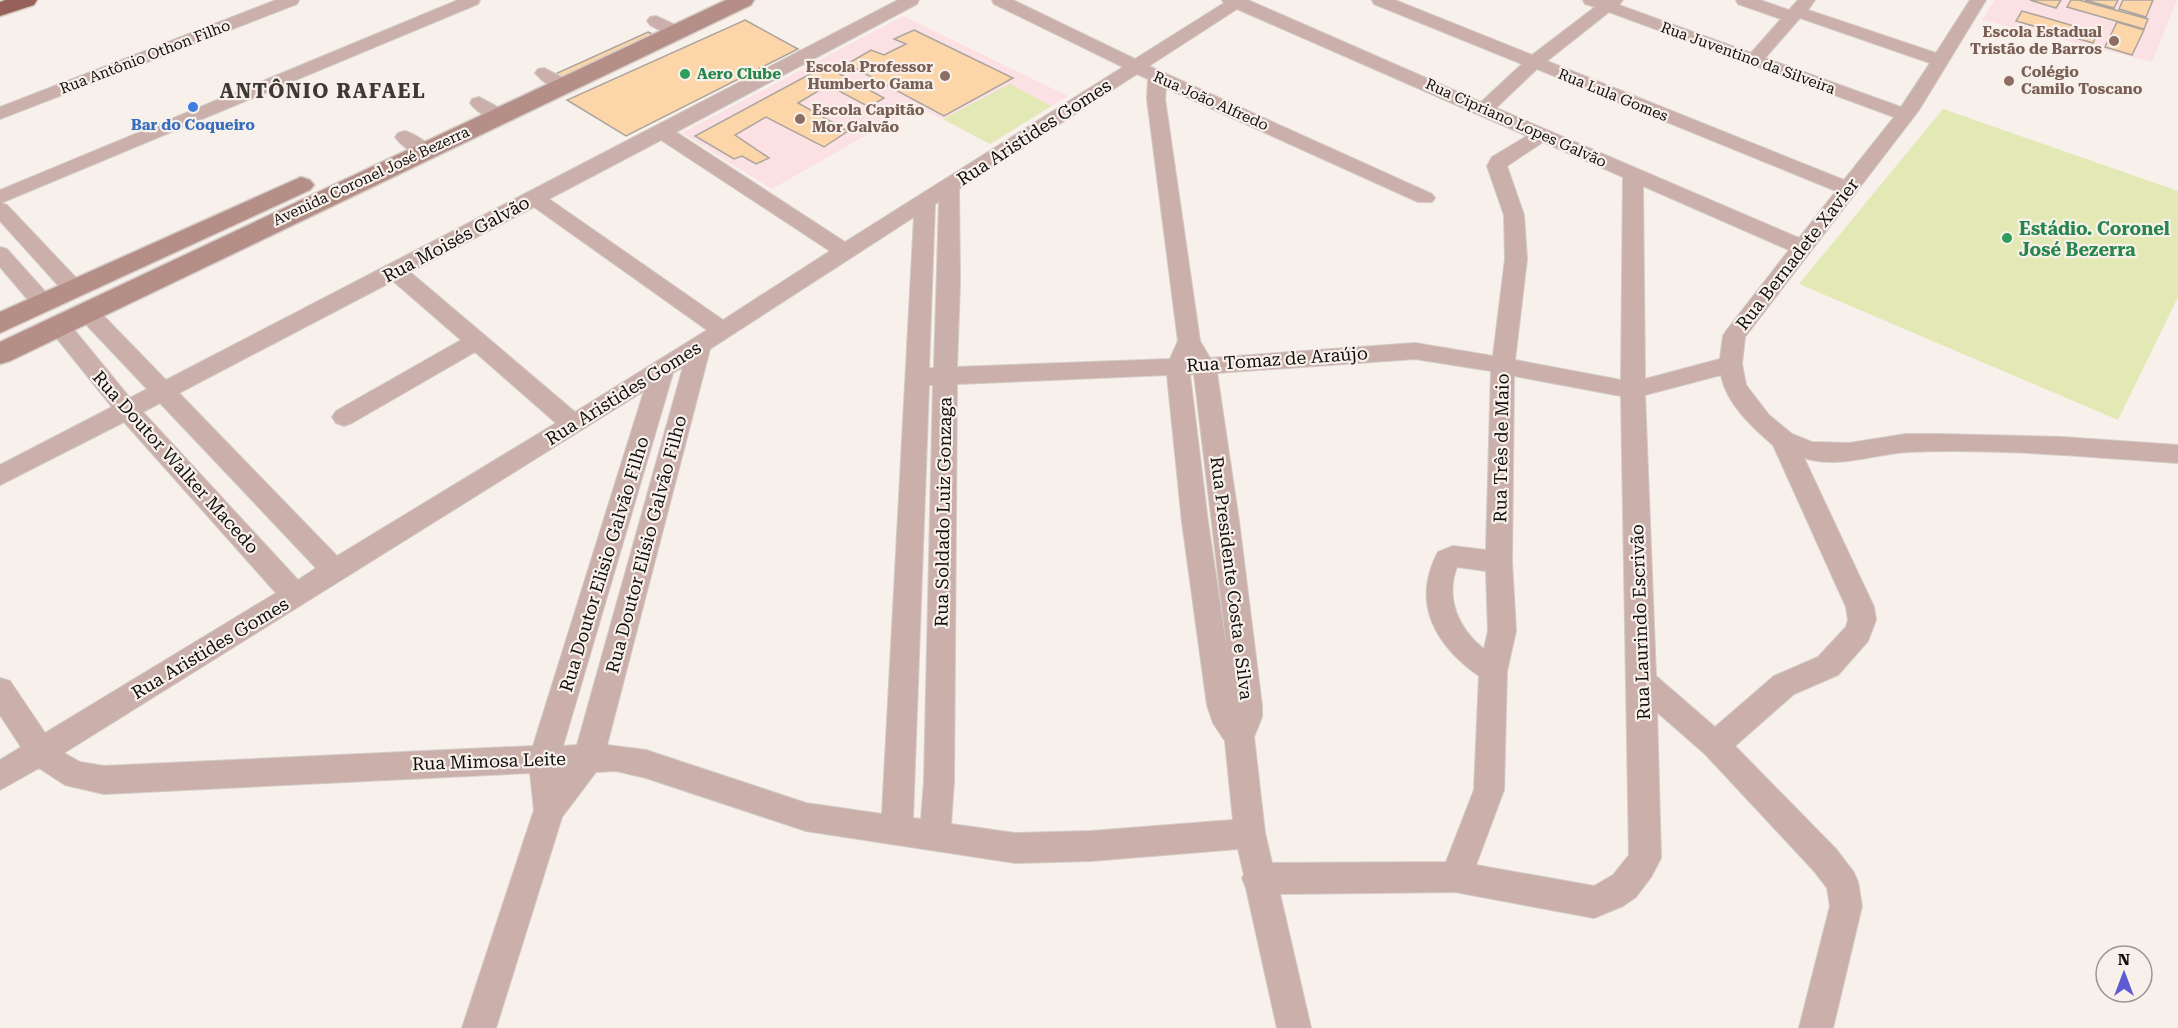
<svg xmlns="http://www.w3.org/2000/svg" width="2178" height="1028" viewBox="0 0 2178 1028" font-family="'Roboto Serif',serif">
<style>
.education{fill:#fbe0e4}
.green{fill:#e2e9b5}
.building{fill:#fcd6a9;stroke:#aba59e;stroke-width:1.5}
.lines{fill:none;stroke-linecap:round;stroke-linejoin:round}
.street-casing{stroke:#d3ccc7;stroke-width:2}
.secondary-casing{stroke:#d3ccc7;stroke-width:3}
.highway-casing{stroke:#d3ccc7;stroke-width:3}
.street{fill:#caafaa;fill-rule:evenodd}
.secondary{fill:#b58e87;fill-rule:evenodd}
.highway{fill:#976159;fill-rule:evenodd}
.education-dot{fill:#8d6e63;stroke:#f8f0ea;stroke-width:2}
.leisure-dot{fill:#2e9e5b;stroke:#f8f0ea;stroke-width:2}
.shop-dot{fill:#3f7fe0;stroke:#f8f0ea;stroke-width:2}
.labels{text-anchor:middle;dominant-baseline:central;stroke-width:4.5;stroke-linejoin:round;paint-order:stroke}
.far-education-label{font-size:15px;font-weight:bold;fill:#785e54;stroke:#f8f0ea;text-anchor:end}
.far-street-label{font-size:15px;fill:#110f0d;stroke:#f8f0ea}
.far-leisure-label{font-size:15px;font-weight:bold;fill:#27864d;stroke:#f8f0ea;text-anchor:start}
.far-shop-label{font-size:15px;font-weight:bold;fill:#366cbe;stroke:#f8f0ea}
.street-label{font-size:18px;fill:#110f0d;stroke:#f8f0ea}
.leisure-label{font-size:18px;font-weight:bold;fill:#27864d;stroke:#f8f0ea;text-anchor:start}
.far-district-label{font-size:20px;font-weight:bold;letter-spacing:1.5px;fill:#3f3934;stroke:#f8f0ea}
</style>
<rect width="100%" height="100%" fill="#f8f0ea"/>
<path class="education" d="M1995 0H2177L2152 62 1982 20Z
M903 16 1068 96 990 144 917 106 772 189 682 133Z"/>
<path class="green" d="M1010 84 1051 106 990 144 943 119Z
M1943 109 2178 191V297L2118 420 1799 284Z"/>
<path class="building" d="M2030 0H2061L2056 8Z
M2071 0H2079L2148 19 2144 29 2067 7Z
M2085 0H2118L2114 8Z
M2123 0H2153L2146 17 2119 9Z
M2022 11 2050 19 2098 33 2093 43 2016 21Z
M745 20 798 49 626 136 567 100Z
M2117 22 2144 30 2132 55 2105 47Z
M914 30 1013 78 944 116 847 64 871 50 884 55 906 44 894 39Z
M648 32 657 36 563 80 553 75Z
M825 66 884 98 869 107 828 85 798 103 848 131 824 147 766 117 735 135 769 158 756 164 742 156 734 159 695 136Z"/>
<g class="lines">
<defs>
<path id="street" d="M276 0H299L297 4 0 119V107Z
M458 0H480L478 4 1 203 7 205 81 283 84 288 81 293 73 295 65 293 0 221V190Z
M898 0H919L917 4 676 132 845 242 1123 67 994 4 992 0H1013L1135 59 1224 3 1222 0H1248L1481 102 1522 64 1374 4 1372 0H1395L1532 55 1595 7 1585 4 1583 0H1623L1619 5 1751 53 1781 19 1738 4 1736 0H1760L1789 10 1798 0H1815L1808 10 1936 53 1970 0H1986L1919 110 1745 337 1742 364 1746 385 1769 415 1792 434 1812 442 1849 443 1906 434H1937L2062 437 2178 445V463C2090 457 1996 448 1908 452 1874 454 1838 469 1804 458L1874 607 1876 620 1868 641 1838 675 1794 694 1735 746 1836 849 1853 871 1858 882 1862 906 1833 1028H1799L1830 906 1827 888 1814 871 1705 754 1657 712 1661 858 1651 877 1636 897 1623 906 1594 918 1455 892 1280 894 1311 1028H1277L1246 888 1242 878 1244 875 1238 849 1091 861 1015 863 806 831 646 778 616 771 596 772 562 817 496 1028H462L534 810 530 773 104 794 65 785 39 768 0 790V760L21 747 0 715V678L10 681 45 733 276 593 124 422 0 485V465L112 407 51 331 48 326 51 321 59 318 67 321 130 398 147 389 79 317 76 312 79 307 87 305 95 307 166 380ZM1237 9 1527 136 1492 157 1487 166 1504 215 1505 259 1493 356 1415 343 1210 358 1200 341 1165 99 1166 88 1418 202H1432L1435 198 1432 194 1149 66ZM1609 12 1894 117 1844 180 1547 61ZM1800 18 1930 63 1901 107 1765 58ZM1537 69 1836 191 1799 238 1496 108ZM1137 74 1148 79 1147 99 1178 341 1170 359 957 367 960 282 959 189ZM661 140 830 251 723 320 549 199ZM1543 142 1623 177 1621 380 1515 360 1527 259 1524 215 1507 166ZM1643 186 1789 250 1726 331 1723 336 1720 359 1645 379ZM939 202 934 368H929L935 204ZM534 207 707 330 575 412 410 272ZM914 217 882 814 806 803 646 750 607 745 710 349ZM393 281 461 340 336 411 332 417 336 423 344 426 352 423 475 352 556 423 337 556 179 393ZM1415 359 1491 371 1486 550 1453 546 1438 552C1411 603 1435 645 1479 676L1474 790 1446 862 1272 863 1265 833 1254 737 1262 717V706L1239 521 1217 373ZM683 367 577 745 563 746 673 373ZM1194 374 1228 658 1208 522 1190 375ZM1167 375 1182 522 1207 705 1213 723 1225 741 1233 820 1091 831 1015 833 951 824 954 781 957 384ZM1721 375C1726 403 1752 427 1773 445L1846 607 1848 620 1846 627 1818 657 1774 676 1715 727 1656 676 1645 395ZM1514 376 1621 396 1629 855 1613 875 1594 886 1476 865 1504 790 1507 671 1516 631 1512 562ZM929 385H933L924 781 921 819 913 818ZM644 391 533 746 104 766 80 762 64 753ZM160 403 316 568 298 580 143 412ZM1457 567 1486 571 1488 631 1484 649C1458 629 1445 598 1457 567Z
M656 16 682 28 685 32 682 36H670L650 25 647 21 650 17Z
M544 68 569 81 572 85 569 89C557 92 543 83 535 73L538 69Z
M479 97 505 111 507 115 505 119C492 122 477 113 470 103L472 99Z
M405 131C415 134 428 142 434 151L431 155C418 158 403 148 395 137L398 133Z
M0 247 7 249 51 298 54 303 51 308 43 310 35 308 0 267Z"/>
<path id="secondary" d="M726 0H754L751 5 10 361 0 364V342Z
M301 177 310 180 314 185 310 190 0 333V312Z"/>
<path id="highway" d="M5 0H37L34 5 0 16V2Z"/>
</defs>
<use href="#street" class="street-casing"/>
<use href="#secondary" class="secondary-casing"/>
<use href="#highway" class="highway-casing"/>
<use href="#street" class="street"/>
<use href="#secondary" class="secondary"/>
<use href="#highway" class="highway"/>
</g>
<g class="education-dot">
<circle cx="2114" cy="41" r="6"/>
<circle cx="945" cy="76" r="6"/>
<circle cx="2009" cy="81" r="6"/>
<circle cx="800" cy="119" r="6"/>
</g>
<g class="leisure-dot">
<circle cx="685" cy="74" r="6"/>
<circle cx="2007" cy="238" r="6"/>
</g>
<circle class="shop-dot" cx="193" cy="107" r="6"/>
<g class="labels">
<g class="far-education-label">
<text x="2102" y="32">Escola Estadual<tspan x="2102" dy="17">Tristão de Barros</tspan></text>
<text x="933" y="67">Escola Professor<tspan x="933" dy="17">Humberto Gama</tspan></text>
<text x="2021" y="72" text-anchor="start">Colégio<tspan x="2021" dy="17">Camilo Toscano</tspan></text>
<text x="812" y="110" text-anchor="start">Escola Capitão<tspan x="812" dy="17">Mor Galvão</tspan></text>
</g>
<g class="far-street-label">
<text transform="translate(145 57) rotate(-21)">Rua Antônio Othon Filho</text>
<text transform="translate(1748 58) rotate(20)">Rua Juventino da Silveira</text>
<text transform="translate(1613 95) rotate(22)">Rua Lula Gomes</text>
<text transform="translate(1211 101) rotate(24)">Rua João Alfredo</text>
<text transform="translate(1516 123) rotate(24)">Rua Cipriano Lopes Galvão</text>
<text transform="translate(371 176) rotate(-25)">Avenida Coronel José Bezerra</text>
</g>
<g class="far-leisure-label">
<text x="697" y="74">Aero Clube</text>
</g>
<g class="far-shop-label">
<text x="193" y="125">Bar do Coqueiro</text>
</g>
<g class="street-label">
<text transform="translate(1034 132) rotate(-33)">Rua Aristides Gomes</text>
<text transform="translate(456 239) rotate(-28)">Rua Moisés Galvão</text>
<text transform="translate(1797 254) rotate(-52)">Rua Bernadete Xavier</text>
<text transform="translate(1277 359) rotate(-4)">Rua Tomaz de Araújo</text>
<text transform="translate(623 393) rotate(-32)">Rua Aristides Gomes</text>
<text transform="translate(1501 448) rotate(-89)">Rua Três de Maio</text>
<text transform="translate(176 462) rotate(48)">Rua Doutor Walker Macedo</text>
<text transform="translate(943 512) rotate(-89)">Rua Soldado Luiz Gonzaga</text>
<text transform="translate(646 544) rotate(-75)">Rua Doutor Elísio Galvão Filho</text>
<text transform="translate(604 564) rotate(-73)">Rua Doutor Elisio Galvão Filho</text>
<text transform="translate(1232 578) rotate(83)">Rua Presidente Costa e Silva</text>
<text transform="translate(1640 622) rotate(-92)">Rua Laurindo Escrivão</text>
<text transform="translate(210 648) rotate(-31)">Rua Aristides Gomes</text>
<text transform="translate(489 761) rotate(-2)">Rua Mimosa Leite</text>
</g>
<g class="leisure-label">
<text x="2019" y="228">Estádio. Coronel<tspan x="2019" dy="21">José Bezerra</tspan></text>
</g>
<g class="far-district-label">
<text x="323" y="91">ANTÔNIO RAFAEL</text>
</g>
</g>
<g transform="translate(2124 974)"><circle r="28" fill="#f8f0ea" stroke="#9c9692" stroke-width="1.5"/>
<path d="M0-4.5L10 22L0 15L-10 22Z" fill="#5d5ad2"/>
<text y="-9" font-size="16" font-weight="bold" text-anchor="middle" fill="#110f0d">N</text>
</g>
</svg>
